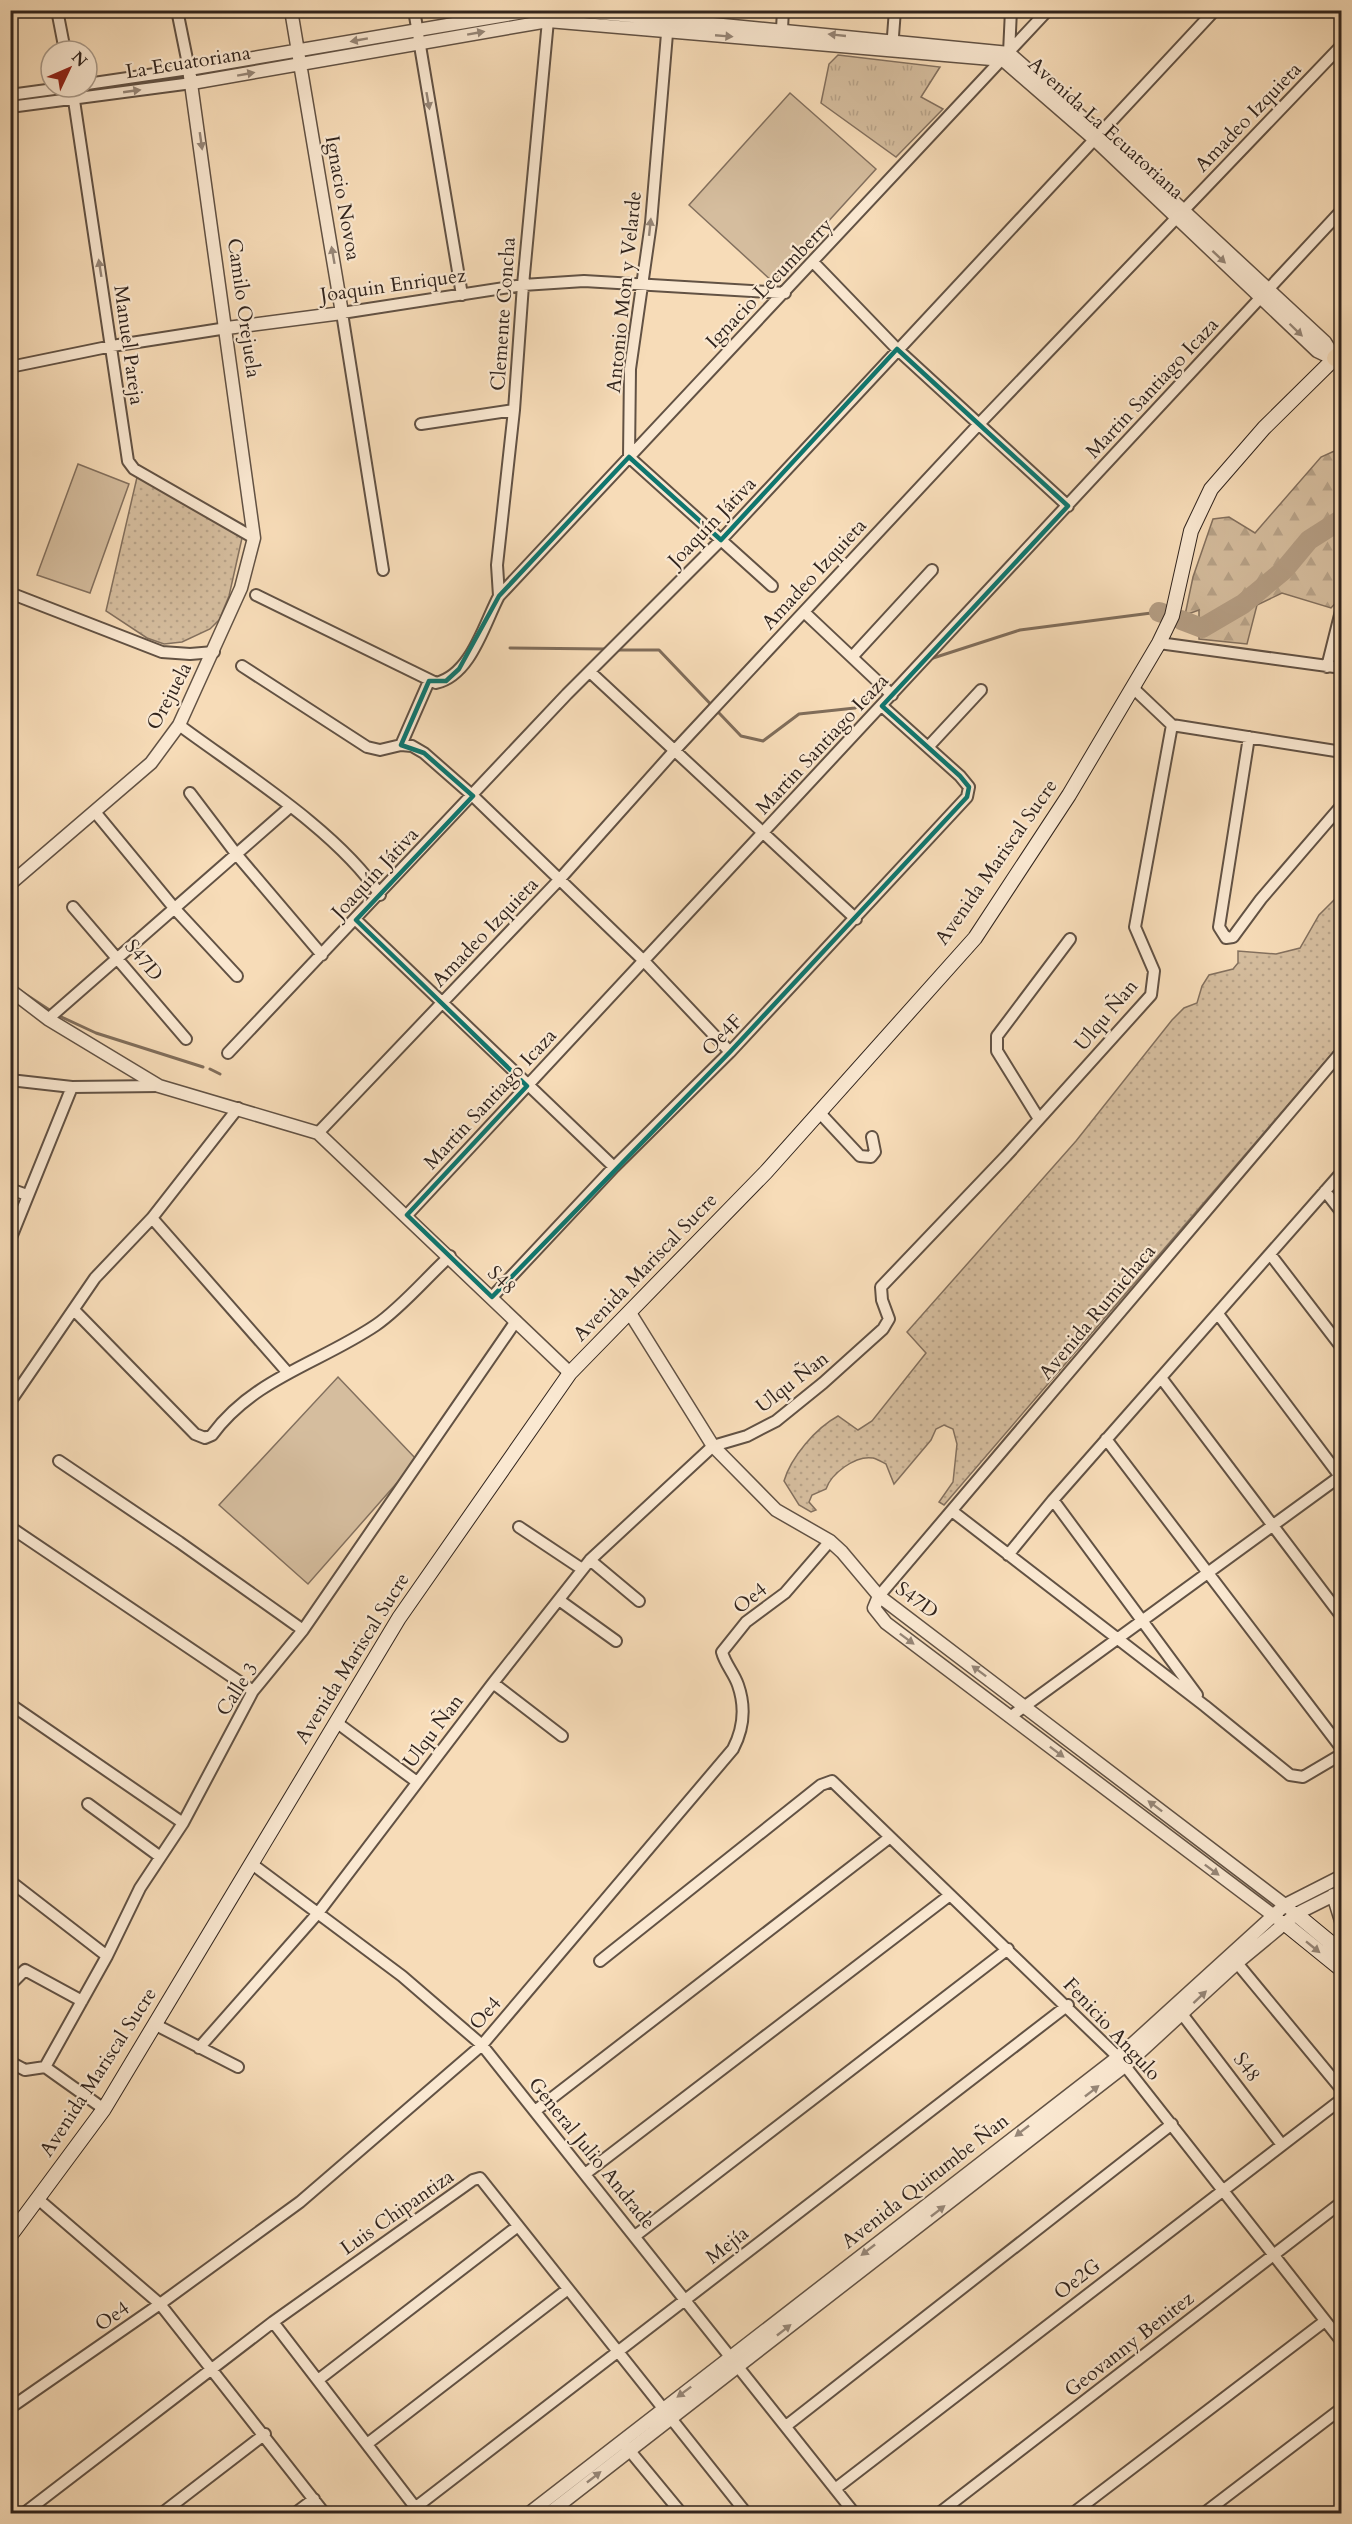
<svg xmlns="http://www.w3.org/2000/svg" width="1352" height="2524" viewBox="0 0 1352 2524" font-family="Cardo,serif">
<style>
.grass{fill:url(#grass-dots);stroke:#83705e;stroke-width:1.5}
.forest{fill:url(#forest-firs);stroke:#83705e;stroke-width:1.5}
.park{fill:url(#park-tufts);stroke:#83705e;stroke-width:1.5}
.pitch{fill:#d5bd9e;stroke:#83705e;stroke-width:1.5}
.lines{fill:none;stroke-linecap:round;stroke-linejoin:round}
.stream{stroke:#806d5a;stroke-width:3}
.river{stroke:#b49d83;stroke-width:20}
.minor-casing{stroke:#625244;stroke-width:14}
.tertiary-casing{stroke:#625244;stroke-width:15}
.secondary-casing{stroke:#31241d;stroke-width:16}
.primary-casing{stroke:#31241d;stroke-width:20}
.minor{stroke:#fae8d1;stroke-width:10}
.tertiary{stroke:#fae8d1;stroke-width:12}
.secondary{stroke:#fae8d1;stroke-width:14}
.primary{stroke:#f7dcb8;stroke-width:16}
.oneway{fill:#968677}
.marked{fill:none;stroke:#0f766e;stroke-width:4.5;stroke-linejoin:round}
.labels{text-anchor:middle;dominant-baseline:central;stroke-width:4.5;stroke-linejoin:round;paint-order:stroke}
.street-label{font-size:20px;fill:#31241d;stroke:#fae8d1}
</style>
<defs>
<pattern id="grass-dots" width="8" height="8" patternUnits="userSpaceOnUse" patternTransform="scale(1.5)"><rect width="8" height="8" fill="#d5bd9e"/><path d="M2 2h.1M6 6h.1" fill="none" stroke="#b7a288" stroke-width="1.8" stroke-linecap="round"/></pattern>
<pattern id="forest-firs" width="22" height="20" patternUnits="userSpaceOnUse" patternTransform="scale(1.5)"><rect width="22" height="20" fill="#d5bd9e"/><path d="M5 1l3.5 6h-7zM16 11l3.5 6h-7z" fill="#b7a288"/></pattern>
<pattern id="park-tufts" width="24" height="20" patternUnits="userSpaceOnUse" patternTransform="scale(1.5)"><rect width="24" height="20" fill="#d5bd9e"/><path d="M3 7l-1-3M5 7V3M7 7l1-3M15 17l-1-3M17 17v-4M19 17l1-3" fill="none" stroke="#b7a288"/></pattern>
</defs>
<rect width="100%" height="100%" fill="#f7dcb8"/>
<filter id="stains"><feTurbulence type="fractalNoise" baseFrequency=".00333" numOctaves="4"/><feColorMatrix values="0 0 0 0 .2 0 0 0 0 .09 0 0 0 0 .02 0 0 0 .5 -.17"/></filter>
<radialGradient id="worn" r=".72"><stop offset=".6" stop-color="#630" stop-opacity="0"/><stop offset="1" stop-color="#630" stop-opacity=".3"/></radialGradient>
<path class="grass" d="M138 473 242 538 229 596 219 620 210 629 182 642 164 644 147 638 106 611Z
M1341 893V1043L944 1505 939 1502 953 1482 957 1444 953 1429 944 1425 936 1429 931 1440 894 1484 886 1464C882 1462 877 1459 873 1458 855 1455 831 1474 826 1489L812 1495 809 1502 816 1510 811 1512 799 1505 784 1481C791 1457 816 1428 838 1416L858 1430 872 1421 926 1353 907 1332 1076 1141 1172 1020 1184 1008 1197 1003 1202 986 1209 975 1233 969 1238 963V951L1276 954 1300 948 1319 915Z"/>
<path class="forest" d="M1341 448V597L1331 608 1282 593 1257 605 1247 644 1199 639V610L1185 615 1193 577 1213 519 1229 517 1255 533 1321 457Z"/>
<path class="park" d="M838 55 940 67 921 97 943 109 896 157 821 103 829 64Z"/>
<path class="pitch" d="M790 93 876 169 773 282 689 205Z
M78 464 129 484 90 593 37 575Z
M338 1377 417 1460 308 1584 219 1505Z"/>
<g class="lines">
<path class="stream" d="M510 648 607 649
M617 650H659L741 736 763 741 799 714 855 708 882 688
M930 659 1020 630 1159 612
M19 990 51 1011
M57 1015 96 1033 203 1067
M210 1069 220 1074"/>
<path class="river" d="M1159 612 1162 613
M1181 620 1202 628 1243 604 1284 570 1309 540 1342 519"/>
<defs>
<path id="minor" d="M57 10 65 51
M414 10 462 295
M549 10 523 285 514 410 497 565 499 596 1048 10
M669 10 651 223 630 369 629 457 772 586
M782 29 783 10
M892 49 895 10
M1009 53 1011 10
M87 84 189 69 177 10
M72 87 128 461 134 469 254 538
M10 95 69 87
M10 107 192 83
M814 263 897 349 1068 506
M10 367 112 346 227 328
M421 424 514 410
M383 570 342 313 523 285 584 281 785 293
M10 593 162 652 190 654 214 652
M256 595 436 683C471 675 484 624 499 596
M804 612 892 695
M1159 643 1342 668
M852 657 932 570
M242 666 367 747 380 750 401 745 412 746 424 753 473 796 644 961 730 1052
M1327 667 1342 607
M590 672 856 919
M1133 688 1172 725 1342 752
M179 725C241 771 338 831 380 895
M1249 737 1219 927 1226 938 1233 937 1261 899 1342 805
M401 745 429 681
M929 746 981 690
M190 793 237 855 322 955
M95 812 175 909 237 976
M73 907 186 1039
M356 920 614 1167
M48 1019 290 807
M228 1053 567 694 721 540 1215 10
M10 1080 72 1087 159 1086
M819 1112 860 1156 871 1157 875 1152 872 1137
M1039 1119 997 1051V1036L1070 939
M318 1133 559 880 675 750 979 424 1342 45
M10 1189 27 1195
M1325 1191 1342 1213
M407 1215 1342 210
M152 1218 288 1373
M10 1240 72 1087
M1270 1254 1342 1348
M492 1297 614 1167 730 1052 967 797 969 787 960 776 882 706
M74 1310 195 1434 205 1438 212 1435C254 1378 320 1363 376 1325 401 1308 427 1277 450 1256
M1218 1314 1342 1479
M1162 1379 1342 1617
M10 1402 95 1278 152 1218 238 1108
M1106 1439 1342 1749
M59 1461 179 1542 303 1630
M1053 1500 1197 1695
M952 1511 1205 1706 1290 1775 1303 1777 1342 1754
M10 1527 253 1691
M519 1527 582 1569
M1008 1555 1053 1500 1342 1172
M590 1560 639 1601
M879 1596 1342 1051
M559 1600 616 1641
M493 1683 562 1736
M10 1704 183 1823
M1010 1717 1342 1475
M336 1722 417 1782
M88 1804 159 1856
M252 1864 402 1976 482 2045 855 2514
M10 1881 107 1956
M600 1961 821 1785 832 1781 1118 2057 1342 2342
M1237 1963 1342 2090
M10 1985 25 1970 82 2001
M1182 2014 1282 2145
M156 2025 238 2067
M199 2048 318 1913 493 1683 590 1560 713 1446 747 1436 776 1421 823 1383 883 1329 889 1319 882 1300 881 1287 1006 1156 1151 995 1154 971 1135 927 1172 725
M10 2062 25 2070 45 2067 107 1956 140 1888 183 1823 253 1691 303 1630 516 1321
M45 2067 104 2109
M535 2111 889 1838
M585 2174 950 1895
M38 2199 160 2304 325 2514
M635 2236 1008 1949
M273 2322 415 2507
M318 2380 518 2226
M10 2408 160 2304 300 2202 482 2045 733 1749C744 1728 746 1708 738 1685 734 1673 725 1664 722 1652L746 1622 785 1593 830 1541
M786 2426 1172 2124
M367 2444 568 2289
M625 2445 682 2514
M835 2489 1342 2099
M23 2514 273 2322 473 2180 480 2178 747 2514
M161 2514 265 2434
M294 2514 314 2499
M407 2514 1068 2005
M938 2514 1342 2202
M1072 2514 1325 2321
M1203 2514 1342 2408
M1337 2514 1342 2510"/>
<path id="tertiary" d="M570 10 1009 53 1100 133 1325 342 1335 358
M192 83 548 21 1003 60 1094 139 1317 351 1340 362
M227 328 342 313 291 10
M10 884 151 763 179 725 241 588 254 538 189 69 536 10
M10 990 48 1019 159 1086 318 1133 570 1373
M630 1313 713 1446 776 1510 830 1541 842 1552 879 1596 1290 1909
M879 1596 874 1608 886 1623 1278 1919
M1333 1895 1342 1924
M528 2514 1118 2057 1285 1905 1342 1876
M548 2514 1126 2065 1237 1963 1296 1914 1342 1891"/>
<path id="secondary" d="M1296 1914 1342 1952
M1284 1923 1342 1970
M10 2236 104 2109 399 1618 570 1373 766 1172 975 938 1069 795 1159 643 1172 616 1191 531 1211 489 1264 428 1335 358"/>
<path id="primary" d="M1335 358 1342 352"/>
</defs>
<use href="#minor" class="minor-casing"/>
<use href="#tertiary" class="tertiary-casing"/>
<use href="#secondary" class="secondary-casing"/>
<use href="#primary" class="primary-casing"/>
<use href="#minor" class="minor"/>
<use href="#tertiary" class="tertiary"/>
<use href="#secondary" class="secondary"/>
<use href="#primary" class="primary"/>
</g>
<defs><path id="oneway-solid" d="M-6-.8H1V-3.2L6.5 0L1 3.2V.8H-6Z" transform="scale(1.5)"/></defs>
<g class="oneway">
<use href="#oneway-solid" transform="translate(476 33) rotate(-10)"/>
<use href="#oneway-solid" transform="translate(837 35) rotate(-174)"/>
<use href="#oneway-solid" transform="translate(724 36) rotate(5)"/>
<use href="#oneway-solid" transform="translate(359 40) rotate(170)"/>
<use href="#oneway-solid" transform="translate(246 74) rotate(-10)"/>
<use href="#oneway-solid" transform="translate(132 91) rotate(-8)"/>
<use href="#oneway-solid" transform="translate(428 101) rotate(80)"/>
<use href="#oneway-solid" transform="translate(201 141) rotate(82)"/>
<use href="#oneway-solid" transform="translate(650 227) rotate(-84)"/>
<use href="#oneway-solid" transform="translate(333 255) rotate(-100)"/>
<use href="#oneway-solid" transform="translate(1219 257) rotate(43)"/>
<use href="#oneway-solid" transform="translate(100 268) rotate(-99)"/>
<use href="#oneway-solid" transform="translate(1296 330) rotate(44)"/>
<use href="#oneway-solid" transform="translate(907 1639) rotate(37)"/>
<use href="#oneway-solid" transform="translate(979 1671) rotate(-143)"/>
<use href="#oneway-solid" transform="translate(1057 1752) rotate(37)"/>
<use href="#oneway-solid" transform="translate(1155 1806) rotate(-143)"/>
<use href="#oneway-solid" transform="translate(1212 1870) rotate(37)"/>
<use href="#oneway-solid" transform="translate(1313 1947) rotate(39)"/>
<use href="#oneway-solid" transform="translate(1200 1997) rotate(-43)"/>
<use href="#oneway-solid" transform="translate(1092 2091) rotate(-38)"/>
<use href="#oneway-solid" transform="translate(1022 2131) rotate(142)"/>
<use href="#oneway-solid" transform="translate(938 2211) rotate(-38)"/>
<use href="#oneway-solid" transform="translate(868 2250) rotate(142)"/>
<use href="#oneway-solid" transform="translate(784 2330) rotate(-38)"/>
<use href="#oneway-solid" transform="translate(684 2392) rotate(143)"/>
<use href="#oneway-solid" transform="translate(594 2477) rotate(-38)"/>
</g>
<path class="marked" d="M897 349 1068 506 882 706 960 776 969 787 967 797 730 1052 492 1297 407 1215 527 1086 356 920 473 796 424 753 401 745 429 681H446L459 669 499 596 629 457 721 540Z"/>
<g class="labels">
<g class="street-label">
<text transform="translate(188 62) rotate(-9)">La Ecuatoriana</text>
<text transform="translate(1248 117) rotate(-46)">Amadeo Izquieta</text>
<text transform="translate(1106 128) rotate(42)">Avenida La Ecuatoriana</text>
<text transform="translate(343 198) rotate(80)">Ignacio Novoa</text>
<text transform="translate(769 283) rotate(-46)">Ignacio Lecumberry</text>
<text transform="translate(393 285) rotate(-8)">Joaquin Enriquez</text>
<text transform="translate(624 292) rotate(-84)">Antonio Mon y Velarde</text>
<text transform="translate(244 308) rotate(82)">Camilo Orejuela</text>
<text transform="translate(503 314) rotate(-86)">Clemente Concha</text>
<text transform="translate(129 345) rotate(82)">Manuel Pareja</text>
<text transform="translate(1152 388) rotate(-47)">Martin Santiago Icaza</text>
<text transform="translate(712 522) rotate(-46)">Joaquín Játiva</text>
<text transform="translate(814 574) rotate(-47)">Amadeo Izquieta</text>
<text transform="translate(169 696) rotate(-62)">Orejuela</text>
<text transform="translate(822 744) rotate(-47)">Martin Santiago Icaza</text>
<text transform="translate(996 862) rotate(-55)">Avenida Mariscal Sucre</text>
<text transform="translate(375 873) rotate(-47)">Joaquín Játiva</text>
<text transform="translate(485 932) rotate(-46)">Amadeo Izquieta</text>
<text transform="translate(144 960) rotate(50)">S47D</text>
<text transform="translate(1106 1015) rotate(-50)">Ulqu Ñan</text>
<text transform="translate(722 1035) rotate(-46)">Oe4F</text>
<text transform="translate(490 1099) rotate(-47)">Martin Santiago Icaza</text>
<text transform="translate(645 1267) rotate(-46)">Avenida Mariscal Sucre</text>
<text transform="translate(502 1280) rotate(45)">S48</text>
<text transform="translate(1097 1312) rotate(-50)">Avenida Rumichaca</text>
<text transform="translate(792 1382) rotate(-38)">Ulqu Ñan</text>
<text transform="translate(750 1598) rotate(-39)">Oe4</text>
<text transform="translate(917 1600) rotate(36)">S47D</text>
<text transform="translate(352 1658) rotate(-58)">Avenida Mariscal Sucre</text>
<text transform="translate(237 1689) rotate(-57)">Calle 3</text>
<text transform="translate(433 1731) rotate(-53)">Ulqu Ñan</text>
<text transform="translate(485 2013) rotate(-49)">Oe4</text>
<text transform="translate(1112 2029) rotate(47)">Fenicio Angulo</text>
<text transform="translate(1247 2067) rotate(53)">S48</text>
<text transform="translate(98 2072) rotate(-57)">Avenida Mariscal Sucre</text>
<text transform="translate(592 2153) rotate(51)">General Julio Andrade</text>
<text transform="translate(925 2181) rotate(-38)">Avenida Quitumbe Ñan</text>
<text transform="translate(397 2212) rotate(-35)">Luis Chipantiza</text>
<text transform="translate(727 2245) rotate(-38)">Mejía</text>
<text transform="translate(1077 2279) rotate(-38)">Oe2G</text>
<text transform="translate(112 2316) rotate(-35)">Oe4</text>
<text transform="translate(1129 2344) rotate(-38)">Geovanny Benitez</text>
</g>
</g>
<rect width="1352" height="2524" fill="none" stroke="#f7dcb8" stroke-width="36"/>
<rect x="12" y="12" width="1328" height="2500" fill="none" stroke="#31241d" stroke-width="3"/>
<rect x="18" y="18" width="1316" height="2488" fill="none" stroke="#31241d" stroke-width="1.5"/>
<g transform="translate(69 69) rotate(46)"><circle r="28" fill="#fae8d1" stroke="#aa9a89" stroke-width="1.5"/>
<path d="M0-4.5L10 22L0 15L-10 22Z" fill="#8f2418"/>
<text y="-9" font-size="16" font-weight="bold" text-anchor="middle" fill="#31241d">N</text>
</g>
<rect width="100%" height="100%" filter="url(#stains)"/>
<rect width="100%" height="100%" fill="url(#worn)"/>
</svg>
